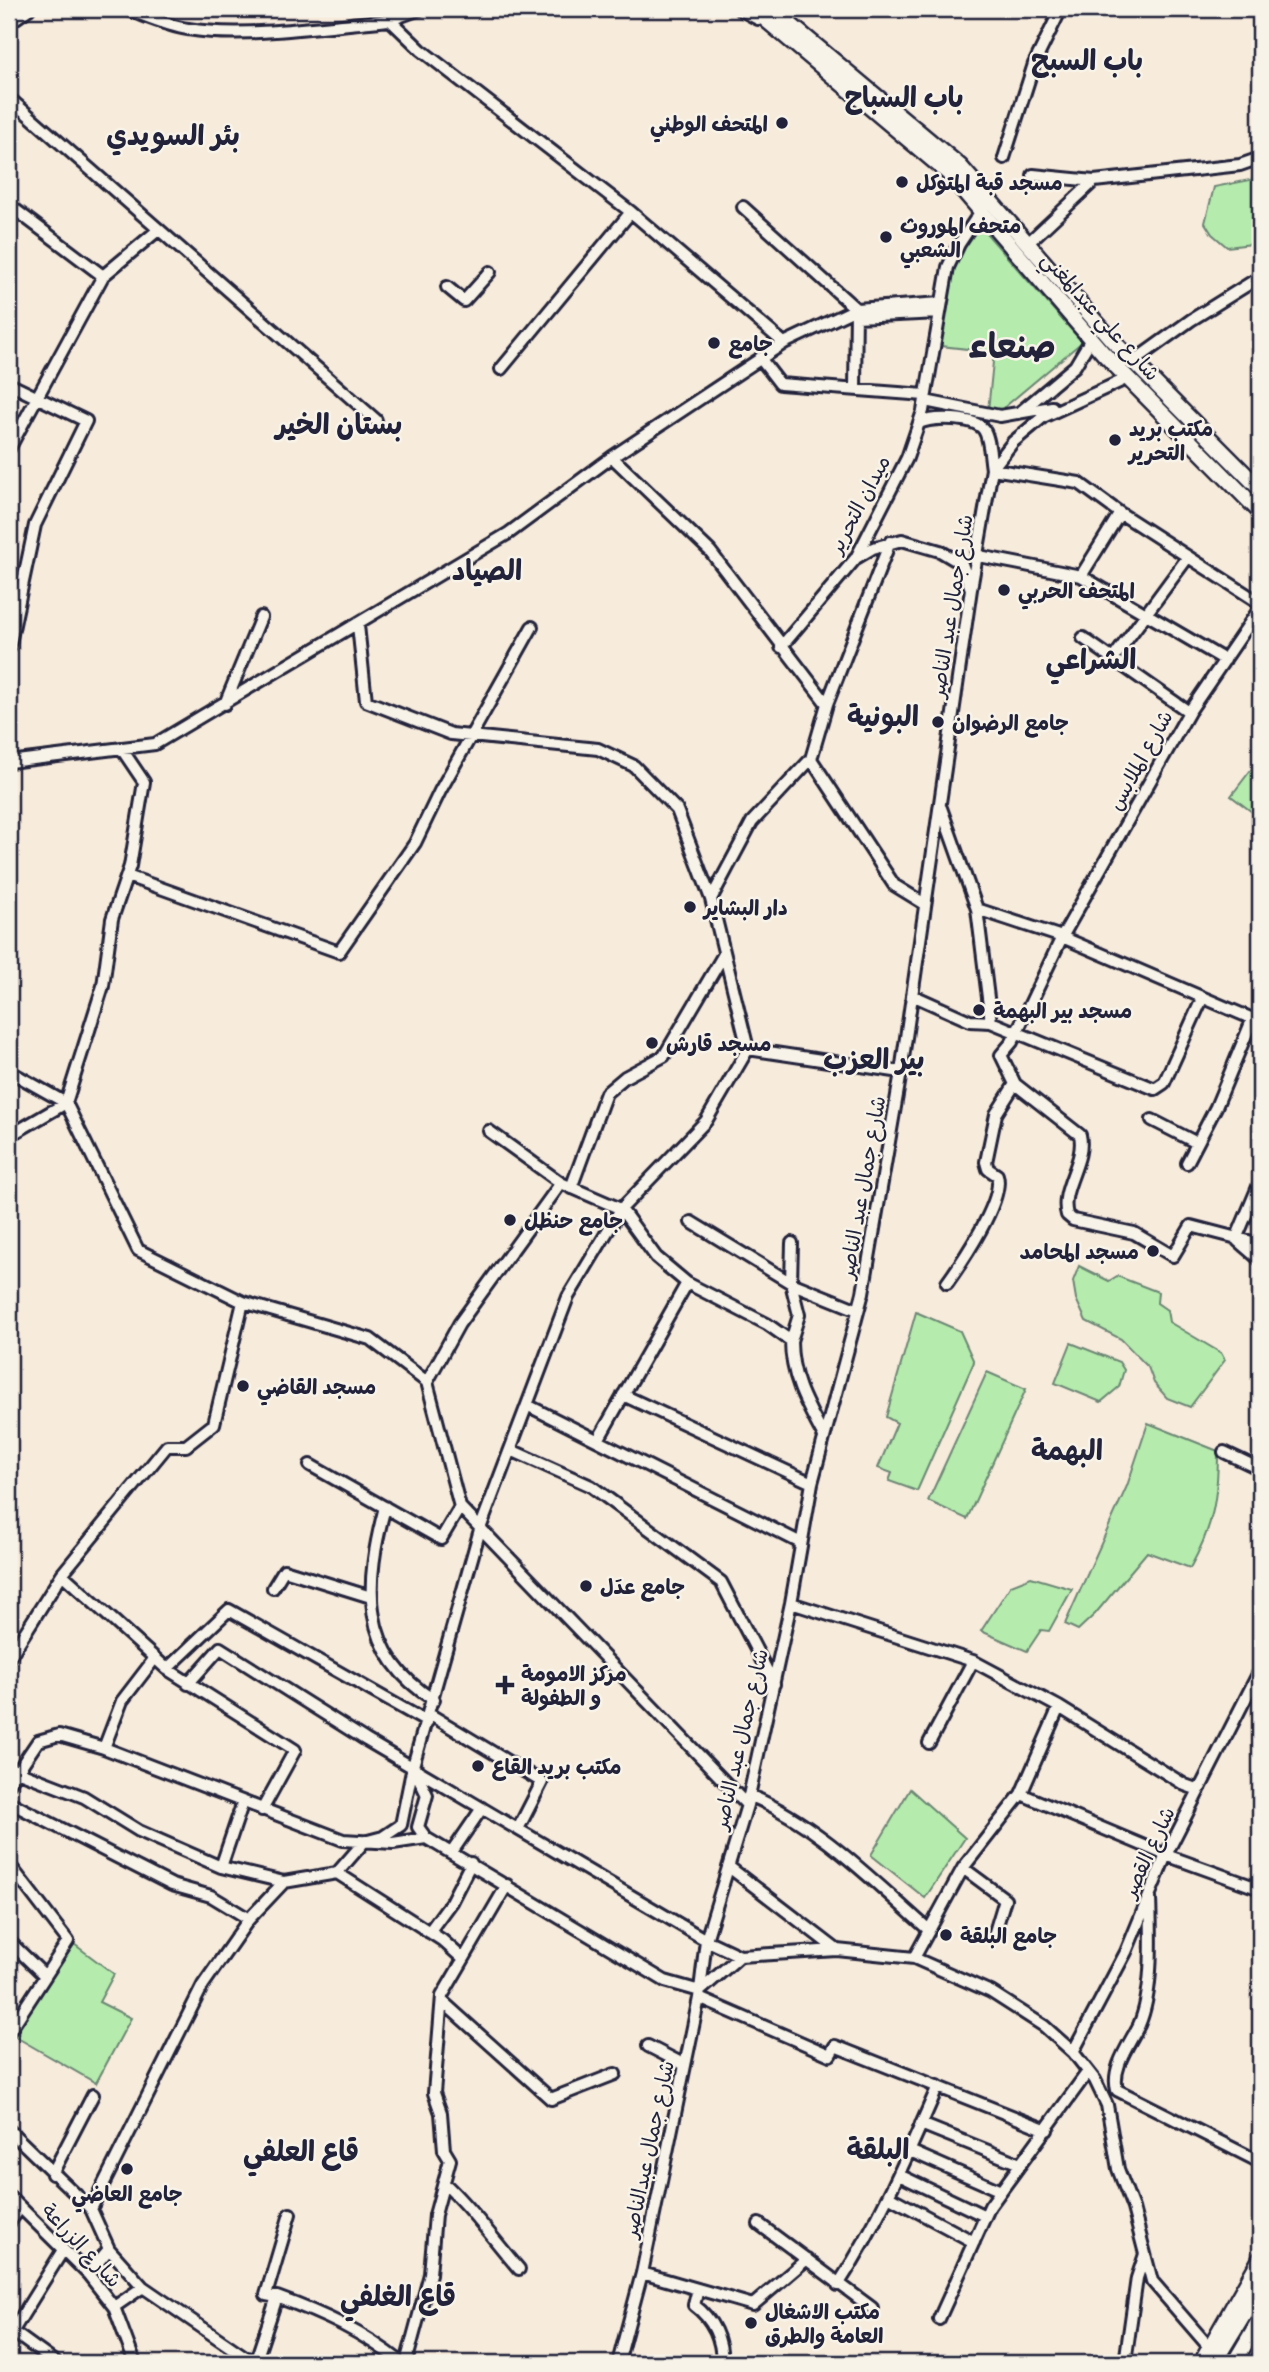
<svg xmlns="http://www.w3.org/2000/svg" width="1269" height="2372" viewBox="0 0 1269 2372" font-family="Delius,'Playpen Sans Arabic',sans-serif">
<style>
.green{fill:#b5ebad;stroke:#6c8674;stroke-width:2}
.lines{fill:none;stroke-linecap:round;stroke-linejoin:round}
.minor-casing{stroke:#22223b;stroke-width:16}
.major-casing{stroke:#22223b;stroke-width:19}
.minor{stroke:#f7f3e8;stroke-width:10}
.major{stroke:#f7f3e8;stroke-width:14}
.poi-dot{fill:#22223b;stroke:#f7f3e8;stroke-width:2.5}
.labels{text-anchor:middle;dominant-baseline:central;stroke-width:5;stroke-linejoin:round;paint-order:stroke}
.poi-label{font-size:21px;font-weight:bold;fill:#22223b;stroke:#f7f3e8;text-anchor:start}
.street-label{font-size:21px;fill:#22223b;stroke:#f7f3e8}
.district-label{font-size:28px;font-weight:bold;fill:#22223b;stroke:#f7f3e8}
.town-label{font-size:35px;font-weight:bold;fill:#22223b;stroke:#f7f3e8}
</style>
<rect width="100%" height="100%" fill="#f7ebdb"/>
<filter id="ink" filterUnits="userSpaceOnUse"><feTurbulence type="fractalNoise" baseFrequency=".0143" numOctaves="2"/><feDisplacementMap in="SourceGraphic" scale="14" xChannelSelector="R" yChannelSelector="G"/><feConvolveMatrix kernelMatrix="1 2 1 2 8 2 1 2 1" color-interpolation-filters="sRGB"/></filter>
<g filter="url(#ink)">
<path class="green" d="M1260 178V243L1227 247 1212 234 1205 223 1214 187Z
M979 225 1082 342 1001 410 988 411 994 352 941 346C947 299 945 262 979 225Z
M1260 758V818L1231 796Z
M1079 1266 1109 1281 1117 1276 1158 1292 1157 1303 1167 1310 1169 1322 1221 1353 1225 1360 1190 1407 1167 1398 1154 1383 1148 1367 1121 1339 1086 1321 1076 1299 1073 1281Z
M916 1312 960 1331 974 1362 917 1491 889 1481 892 1473 878 1468 897 1423 886 1417Z
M1071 1343 1119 1362 1124 1370 1119 1387 1101 1402 1055 1383Z
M987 1372 1026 1389 967 1519 928 1501Z
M1148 1423 1218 1451C1218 1498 1213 1527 1190 1568L1147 1552 1095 1614 1078 1630 1065 1624 1127 1486Z
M1031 1577 1072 1589 1049 1631 1041 1630 1027 1651 981 1631 1011 1585Z
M910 1789 965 1838 925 1898 871 1855Z
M74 1944 114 1974 99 2002 131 2018 96 2083 14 2036Z"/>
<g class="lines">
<defs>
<path id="minor" d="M126 9C146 16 167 26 188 29 245 39 331 25 390 20
M420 9 390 20 421 50 631 212 784 343
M739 9 758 19
M9 23 29 9
M9 98 376 420
M1004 158 1034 64 1061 9
M1033 175 1094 181 1240 165 1260 158
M9 205 103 276
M743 207 856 309 855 390
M1028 243 1094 181
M447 287 464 301 490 272
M856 317 939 313
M760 358 780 384 925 395
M1134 361 1191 320 1260 277
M501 369 631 212
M9 384 86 421 35 525 9 648
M925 401 1000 416 1052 407
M1019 413 1075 366 1091 339
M919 423C932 417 974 416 984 430 990 439 990 458 992 469L1079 483 1120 513 1260 603
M9 449 103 276 157 231
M612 457 710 551 827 704
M979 556 1081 576 1225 660
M856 558 873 548 902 540 940 551 962 564 971 589
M1081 576 1120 513
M1260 608 1189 712 1062 937 1012 1042 1001 1055 1015 1084 1080 1135C1086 1162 1059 1189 1067 1215L1073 1220 1134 1233 1173 1256 1191 1226 1260 1244
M358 625 366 701 451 734 598 749 634 766 677 810 711 899
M1083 638 1189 712
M781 647 856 558 907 458 923 411 948 267 959 244 981 211
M1112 660 1188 557
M225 704 261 617
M811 759 894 885 925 904
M9 762 155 744 509 533 612 457 784 343 856 309 941 303
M941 808 977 909 991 1022
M127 876 339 952 415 843 440 791 532 627
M977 909 1062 937 1260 1022
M912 995 970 1021 991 1022 1155 1089 1164 1083 1202 999
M748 1049 901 1072
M9 1071 66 1103 138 1250 243 1302 370 1339 427 1382 460 1507 747 1805
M1152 1120 1197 1143
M489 1131 561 1183
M9 1136 66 1103 103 986 112 919 130 866 144 782 121 748
M1187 1163 1216 1107 1253 1018
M571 1188 606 1093 625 1077 664 1056 724 954
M691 1222 791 1283 858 1310
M1236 1239 1260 1182
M1238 1241 1260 1260
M947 1283C962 1262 1005 1199 997 1175L988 1169 986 1162 996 1114 1015 1084
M791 1341 799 1315 791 1283 792 1243
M427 1382 459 1324 561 1183 621 1209 656 1257 687 1283 767 1324 791 1341C791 1378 807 1405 824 1437
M623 1395 812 1483
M529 1406 801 1543
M598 1440 687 1283
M511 1450 591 1486 721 1582 774 1684
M1224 1452 1260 1469
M310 1465 441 1539 460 1507
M385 1507C365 1582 358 1653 434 1700
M62 1574 167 1669 295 1750 262 1810
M273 1588 284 1570 371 1597
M791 1603 973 1661 1059 1707 1185 1785 1199 1790
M9 1658 62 1574 167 1446H186L214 1424 243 1302
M167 1669 229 1610 427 1722
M188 1684 220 1648 366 1740 706 1940 740 1956 837 1950 914 1958 991 1992 1044 2026 1073 2052 1095 2080 1107 2105 1118 2169 1133 2208 1152 2281 1210 2348
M429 1714 542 1782 518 1829
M929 1743 973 1661
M104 1748 122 1701 155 1658
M413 1766 427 1795 418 1827 426 1838 665 1981 700 1991
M9 1768 84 1797 139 1831 221 1867 284 1882 337 1873 364 1842 383 1837 401 1825 413 1766 481 1526 568 1297 621 1209 706 1121 748 1049 711 899 752 822 811 759 827 704 890 542
M9 1784 38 1741 59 1735 104 1748 343 1840 393 1843 426 1838
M1021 1794 1166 1855 1260 1889
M749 1795C818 1824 873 1881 929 1930
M9 1802 172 1885 211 1896 249 1919
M452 1852 482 1808
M9 1864 68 1941 9 2032
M221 1867 243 1802
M729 1867 837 1950
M963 1868 1005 1899 995 1932
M337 1873 442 1940 462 1958
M1150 1897C1151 1934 1154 1991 1139 2025 1129 2045 1111 2068 1117 2090L1260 2162
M429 1932 451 1902 471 1863
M9 1941 45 1976
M914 1958 963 1868 1021 1794 1059 1707
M700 1991 740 1956
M699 1998 830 2055 835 2046 1047 2130
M442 2001 551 2099 615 2074
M648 2046 685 2065
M1073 2052 1126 1952 1166 1855 1260 1670
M921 2124 1020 2164
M9 2130 91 2209
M910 2151 1001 2191
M52 2174 93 2095
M899 2175 985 2216
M444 2183C472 2209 494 2240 519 2269
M9 2196 88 2274 114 2307 135 2363
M890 2197 974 2242
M9 2223 20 2208
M759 2224 872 2308
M109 2249 143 2287 254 2363
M642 2273 753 2305 807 2259
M88 2274 109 2249 91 2209 203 1985 249 1919 284 1882
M838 2285C879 2222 908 2155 938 2086
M698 2289 694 2305C713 2319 722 2340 722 2363
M277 2297C324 2314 363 2332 402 2363
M114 2307 143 2287
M939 2319 990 2206 1087 2073
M9 2329 56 2363
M9 2337 63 2250
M255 2363 277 2297 266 2295 290 2214
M406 2363 430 2274 435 2215 450 2160 444 2150 441 2113 434 2093 442 1996 507 1885
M618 2363 642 2273 699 1998 706 1940 747 1805 791 1603 812 1483 863 1293 901 1072 971 589 992 469 1013 442 1043 417 1128 378
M1125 2363 1137 2278 1145 2254"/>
<path id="major" d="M753 9 948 173 1103 353 1260 512
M772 9 960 166 1111 339 1260 489
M1201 2363 1260 2259
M1214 2363 1260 2287
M1234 2363 1260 2319"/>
</defs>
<use href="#minor" class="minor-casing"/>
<use href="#major" class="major-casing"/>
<use href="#minor" class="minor"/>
<use href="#major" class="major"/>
</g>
</g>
<g class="poi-dot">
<circle cx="782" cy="123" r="7"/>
<circle cx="902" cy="182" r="7"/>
<circle cx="886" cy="237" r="7"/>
<circle cx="714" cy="343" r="7"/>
<circle cx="1115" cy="440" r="7"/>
<circle cx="1004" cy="590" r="7"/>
<circle cx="938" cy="722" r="7"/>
<circle cx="690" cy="907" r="7"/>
<circle cx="979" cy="1010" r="7"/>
<circle cx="652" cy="1043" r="7"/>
<circle cx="510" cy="1220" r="7"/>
<circle cx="1153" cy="1251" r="7"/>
<circle cx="243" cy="1386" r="7"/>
<circle cx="586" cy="1586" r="7"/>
<path d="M501.5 1674.5h7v7h7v7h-7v7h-7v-7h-7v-7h7z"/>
<circle cx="478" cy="1766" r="7"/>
<circle cx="946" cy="1935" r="7"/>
<circle cx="127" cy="2169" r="7"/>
<circle cx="751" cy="2323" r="7"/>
</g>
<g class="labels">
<g class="poi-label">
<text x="768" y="123" text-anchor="end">المتحف الوطني</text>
<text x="916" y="182">مسجد قبة المتوكل</text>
<text x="900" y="225">متحف الموروث<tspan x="900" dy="24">الشعبي</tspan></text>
<text x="728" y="343">جامع</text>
<text x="1129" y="428">مكتب بريد<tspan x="1129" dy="24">التحرير</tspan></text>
<text x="1018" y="590">المتحف الحربي</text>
<text x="952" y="722">جامع الرضوان</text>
<text x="704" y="907">دار البشاير</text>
<text x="993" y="1010">مسجد بير البهمة</text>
<text x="666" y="1043">مسجد قارش</text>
<text x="524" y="1220">جامع حنظل</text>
<text x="1139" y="1251" text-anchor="end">مسجد المحامد</text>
<text x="257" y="1386">مسجد القاضي</text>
<text x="600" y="1586">جامع عدَل</text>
<text x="521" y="1673">مركز الامومة<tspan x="521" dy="24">و الطفولة</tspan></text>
<text x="492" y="1766">مكتب بريد القاع</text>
<text x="960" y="1935">جامع البلقة</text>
<text x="127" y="2193" text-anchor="middle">جامع العاضي</text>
<text x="765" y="2311">مكتب الاشغال<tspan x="765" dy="24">العامة والطرق</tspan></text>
</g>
<g class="street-label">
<text transform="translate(1101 316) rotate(48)">شارع علي عبدالمغني</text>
<text transform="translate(859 504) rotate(-62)">ميدان التحرير</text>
<text transform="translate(951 606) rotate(-81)">شارع جمال عبد الناصر</text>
<text transform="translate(1140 760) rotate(-61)">شارع الملابس</text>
<text transform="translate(862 1187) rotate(-80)">شارع جمال عبد الناصر</text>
<text transform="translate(740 1739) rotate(-77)">شارع جمال عبد الناصر</text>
<text transform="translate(1148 1852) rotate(-65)">شارع القصر</text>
<text transform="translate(648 2149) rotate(-78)">شارع جمال عبدالناصر</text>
<text transform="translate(82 2245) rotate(47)">شارع الزراعة</text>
</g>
<g class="district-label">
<text x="1087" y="60">باب السبح</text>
<text x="904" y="97">باب السباح</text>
<text x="173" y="135">بئر السويدي</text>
<text x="339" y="424">بستان الخير</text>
<text x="487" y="570">الصياد</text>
<text x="1091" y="659">الشراعي</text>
<text x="883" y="716">البونية</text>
<text x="874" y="1059">بير العزب</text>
<text x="1067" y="1450">البهمة</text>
<text x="878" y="2149">البلقة</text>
<text x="301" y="2151">قاع العلفي</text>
<text x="398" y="2296">قاع الغلفي</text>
</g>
<g class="town-label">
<text x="1012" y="345">صنعاء</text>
</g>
</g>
<rect width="1269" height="2372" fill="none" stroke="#f7f3e8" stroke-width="35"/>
<rect x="18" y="18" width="1234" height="2337" fill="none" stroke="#22223b" stroke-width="2.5" filter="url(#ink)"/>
</svg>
